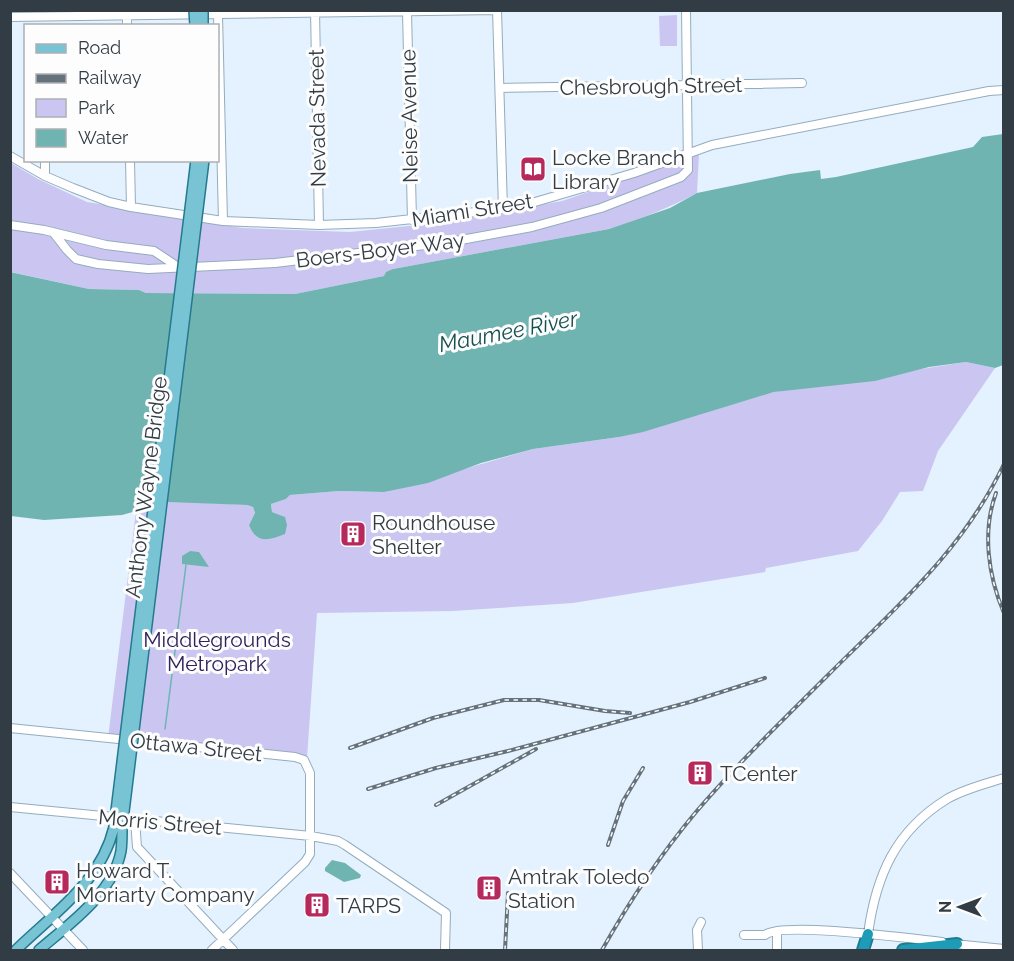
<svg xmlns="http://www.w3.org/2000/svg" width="1014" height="961" viewBox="0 0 1014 961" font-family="Raleway,sans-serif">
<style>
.green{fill:#cbc6f1}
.water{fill:#70b4b1}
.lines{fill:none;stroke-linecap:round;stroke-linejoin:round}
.stream{stroke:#70b4b1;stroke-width:1.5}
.minor-casing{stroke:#94acbe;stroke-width:10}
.major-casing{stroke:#257a8f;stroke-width:12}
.highway-casing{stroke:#257a8f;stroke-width:14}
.minor{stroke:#fff;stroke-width:8}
.major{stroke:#78c4d4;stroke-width:9}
.highway{stroke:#1e9cb7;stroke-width:10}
.rail-casing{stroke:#66727b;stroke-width:4}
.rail{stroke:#fdfdfd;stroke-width:1.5;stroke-dasharray:4.5;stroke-linecap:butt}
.major-bridge-casing{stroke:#257a8f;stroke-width:12;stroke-linecap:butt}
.major-bridge{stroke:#78c4d4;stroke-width:9}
.labels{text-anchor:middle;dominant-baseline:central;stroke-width:6;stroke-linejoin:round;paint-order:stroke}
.street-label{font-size:21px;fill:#323c44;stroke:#fdfdfd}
.poi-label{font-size:21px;fill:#323c44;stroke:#fdfdfd;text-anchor:start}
.park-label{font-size:21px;fill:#30225b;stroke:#fdfdfd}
.water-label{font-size:22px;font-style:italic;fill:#15504f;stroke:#fdfdfd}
</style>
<rect width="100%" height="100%" fill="#e3f2fe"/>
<path class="green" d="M677 15V46H660L659 16Z
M699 154 697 193C669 208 640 219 609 229L393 269 384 276 295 294 146 293 139 290 89 289 11 272V163L38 179 87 202 243 228 350 232 447 222 562 201Z
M966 362 995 368 938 451 923 491 900 492 882 521 858 551 766 568 765 572 573 603 453 611 317 613 307 758 108 738 136 511 168 501 247 505 253 507 255 514 249 525 284 517 272 512 271 504 286 499 290 495 339 491 384 492 533 449 619 437 774 392Z"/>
<path class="water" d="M1003 134V365L995 368 966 362 929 367 875 381 774 392 643 432 619 437 533 449 481 463 428 483 384 492 339 491 290 495 286 499 271 504 272 512 285 517 287 525 285 534C269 540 257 545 249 525L255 513 253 507 247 505 168 502 122 515 44 520 11 516 10 272 89 289 139 290 146 293 295 294 384 276 386 272 393 269 609 229 670 208 697 193 790 174 820 170 821 179 836 177 973 147 982 137Z
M190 551 199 552 209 567 182 564V556Z
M332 860 345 863 361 875 360 878 344 882 325 871V868Z"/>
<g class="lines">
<path class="stream" d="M165 729 186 565"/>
<defs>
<path id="minor" d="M127 10V26
M315 10 319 225
M497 10 503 209
M407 12 412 220
M218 15 223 221
M10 17 497 10
M500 88 802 83
M10 156 45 176 73 188 109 202 131 207 223 221 319 225 376 223 503 209 535 202 634 173 712 145 989 91 1004 90
M45 160V176
M130 160 131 207
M10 225 44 230 106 245 154 251 178 267
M53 232 67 250 76 259 98 264 148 269 275 263 450 242 532 227 601 208 681 177 688 170 686 10
M10 728 295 757 304 760 310 773V854L305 862 212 950
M10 807 311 836 338 841 345 845 446 913 445 950
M135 820 137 847 233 950
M10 873 83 950
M868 934C876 876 895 831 947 799 964 789 985 784 1004 778
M744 935H765C781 921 914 939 942 942
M954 944 1004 949
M698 950 697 930 701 922
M777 950V931"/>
<path id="major" d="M16 950C54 913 101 882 114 827
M39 950C69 924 113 894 121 851 122 844 122 836 122 828"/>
<path id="highway" d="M863 950 868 934
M903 950 957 944"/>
</defs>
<use href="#minor" class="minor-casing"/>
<use href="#major" class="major-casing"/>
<use href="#highway" class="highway-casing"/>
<use href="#minor" class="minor"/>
<use href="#major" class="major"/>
<use href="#highway" class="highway"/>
<defs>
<path id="rail" d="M996 493C982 531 988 576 1004 613
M1004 536V570
M350 748 433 718 504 700H539L605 711 630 713
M368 789 436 768 508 751 690 702 765 678
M436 805 536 749
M608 845 623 801 643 768
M505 950 508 893
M602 950C629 902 660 855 696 812 737 764 783 720 828 675 895 608 962 552 1004 464"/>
</defs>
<use href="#rail" class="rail-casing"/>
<use href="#rail" class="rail"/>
<defs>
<path id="major-bridge" d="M194 10 195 26
M203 10V26
M114 827 196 160
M122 828 204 160"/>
</defs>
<use href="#major-bridge" class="major-bridge-casing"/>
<use href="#major-bridge" class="major-bridge"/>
</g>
<defs>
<symbol id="library-square" viewBox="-11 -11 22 22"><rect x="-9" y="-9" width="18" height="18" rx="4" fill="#b6295c" stroke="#fdfdfd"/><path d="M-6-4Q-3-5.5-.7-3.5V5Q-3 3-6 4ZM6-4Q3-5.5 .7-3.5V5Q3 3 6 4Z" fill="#fff"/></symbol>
<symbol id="building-square" viewBox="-11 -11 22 22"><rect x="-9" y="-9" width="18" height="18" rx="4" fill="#b6295c" stroke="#fdfdfd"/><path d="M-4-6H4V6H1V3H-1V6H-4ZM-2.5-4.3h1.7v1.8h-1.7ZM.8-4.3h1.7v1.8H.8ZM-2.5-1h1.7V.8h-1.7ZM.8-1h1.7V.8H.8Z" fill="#fff"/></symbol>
</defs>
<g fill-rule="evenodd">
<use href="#library-square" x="518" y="154" width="30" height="30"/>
<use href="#building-square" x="338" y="519" width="30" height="30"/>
<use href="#building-square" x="685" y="758" width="30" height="30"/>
<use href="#building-square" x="42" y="867" width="30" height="30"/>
<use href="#building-square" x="474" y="873" width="30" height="30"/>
<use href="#building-square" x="302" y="890" width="30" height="30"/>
</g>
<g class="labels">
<g class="street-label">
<text transform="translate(651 86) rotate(-1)">Chesbrough Street</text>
<text transform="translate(409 116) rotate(-91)">Neise Avenue</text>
<text transform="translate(317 118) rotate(-91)">Nevada Street</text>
<text transform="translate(472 210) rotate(-9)">Miami Street</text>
<text transform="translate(380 250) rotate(-7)">Boers-Boyer Way</text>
<text transform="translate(146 487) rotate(-83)">Anthony Wayne Bridge</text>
<text transform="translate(196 747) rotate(6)">Ottawa Street</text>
<text transform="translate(160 822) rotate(5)">Morris Street</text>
</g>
<g class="poi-label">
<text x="552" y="157">Locke Branch<tspan x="552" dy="24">Library</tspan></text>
<text x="372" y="522">Roundhouse<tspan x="372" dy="24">Shelter</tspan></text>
<text x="720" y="773">TCenter</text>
<text x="76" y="870">Howard T.<tspan x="76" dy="24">Moriarty Company</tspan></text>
<text x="508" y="876">Amtrak Toledo<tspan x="508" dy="24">Station</tspan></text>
<text x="336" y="905">TARPS</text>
</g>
<g class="park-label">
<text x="217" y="639">Middlegrounds<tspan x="217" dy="24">Metropark</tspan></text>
</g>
<g class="water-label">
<text transform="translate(508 331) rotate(-11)">Maumee River</text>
</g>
</g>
<rect width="1014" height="961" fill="none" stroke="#323c44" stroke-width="24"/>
<rect x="24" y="24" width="195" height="138" fill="#fdfdfd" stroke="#acb0b3" stroke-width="1.5"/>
<rect x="36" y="44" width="30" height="9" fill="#78c4d4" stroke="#acb0b3" stroke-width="1.5"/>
<text x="78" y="54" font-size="18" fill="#323c44">Road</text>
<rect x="36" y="74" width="30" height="9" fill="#66727b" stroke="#acb0b3" stroke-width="1.5"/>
<text x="78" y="84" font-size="18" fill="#323c44">Railway</text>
<rect x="36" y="99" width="30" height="18" fill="#cbc6f1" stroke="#acb0b3" stroke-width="1.5"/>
<text x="78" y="114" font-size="18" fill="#323c44">Park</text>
<rect x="36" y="129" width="30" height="18" fill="#70b4b1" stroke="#acb0b3" stroke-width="1.5"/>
<text x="78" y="144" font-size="18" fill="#323c44">Water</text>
<g transform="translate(960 907) rotate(270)" stroke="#fdfdfd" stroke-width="4.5" paint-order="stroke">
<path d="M0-4.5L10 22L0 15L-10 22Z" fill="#323c44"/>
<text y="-9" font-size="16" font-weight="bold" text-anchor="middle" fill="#323c44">N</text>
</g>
</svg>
